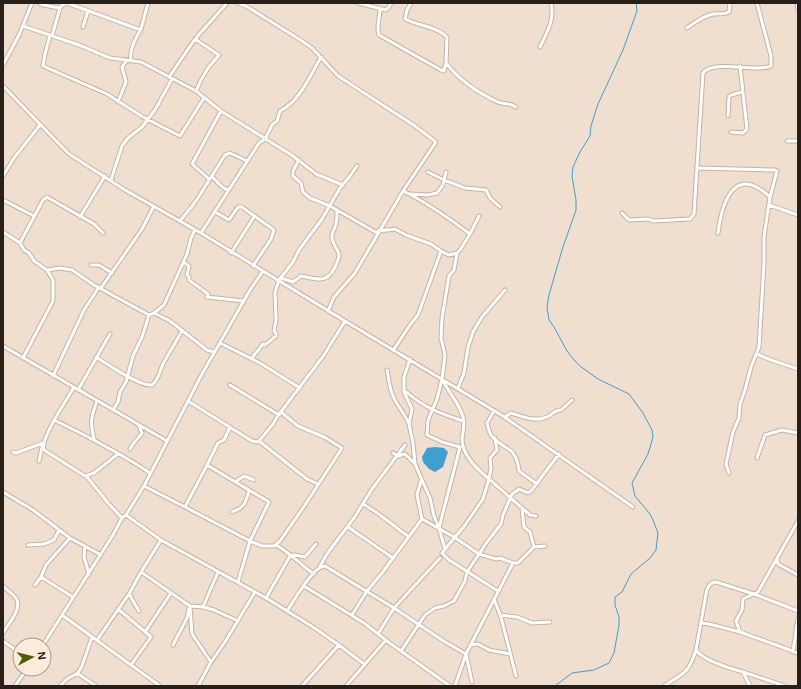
<svg xmlns="http://www.w3.org/2000/svg" width="801" height="689" viewBox="0 0 801 689" font-family="Helvetica,sans-serif">
<style>
.water{fill:#3f9fcf}
.lines{fill:none;stroke-linecap:round;stroke-linejoin:round}
.stream{stroke:#3f9fcf;stroke-width:1}
.minor-casing{stroke:#c4b3a3;stroke-width:5}
.minor{stroke:#fff;stroke-width:3}
</style>
<rect width="100%" height="100%" fill="#f0dece"/>
<path class="water" d="M435 447 444 448 448 452 443 467 435 472 429 469 423 462 422 457 427 448Z"/>
<g class="lines">
<path class="stream" d="M555 686 572 673 594 670 609 663 614 653 619 625V617L615 605V597L622 592 631 574 650 558 656 550 658 533 653 520 650 514 635 496 632 483 648 454 653 437 652 430 643 413 629 394 598 379 580 366 575 361 567 351 554 327 549 320 547 307 549 295 562 250 576 210V200L572 176 573 167 580 152 590 136 591 126 598 104 623 50 637 11 636 3"/>
<defs>
<path id="minor" d="M39 3 43 5 60 8
M238 3 246 6 299 39 312 48 338 76 415 126 436 142 403 191 355 273 334 297 328 311
M358 3 386 10 389 7 391 3
M797 3 798 10
M380 9C380 18 376 27 379 35L441 70 444 71 446 63 447 37C435 26 419 26 405 19L407 10 411 3
M23 26 79 45 110 58 141 62 196 91 221 111 293 156 316 174 343 185
M83 27 88 11
M687 28C695 22 704 16 713 14 719 13 723 15 729 12L730 3
M141 29 148 3
M50 35 45 54 43 66 107 94 143 117 180 136 204 98
M52 36 60 8 62 5 67 3 138 29H141C136 37 129 50 131 60
M195 39 219 55 208 68 201 80 196 91
M540 47C547 32 555 20 551 3
M446 63C460 81 478 93 498 102 505 105 509 102 516 107
M3 65 19 35 32 3
M169 77 195 39 227 3
M3 86 69 154 125 190 201 233 345 321 324 355 277 417 273 424 259 441 257 442 252 441 188 401
M118 102 126 82 122 67 127 60
M728 116 729 97 731 95 742 92
M731 132 743 133 747 129 740 66
M787 141H798
M299 160 293 171V176L301 183 303 192 310 198 330 206 377 233
M697 168 775 170 777 171 770 197
M428 172 444 180 465 188 486 190 490 198 500 207
M3 176 14 158 40 125
M212 177C219 182 219 187 228 190
M209 179 192 164 221 111
M111 180 122 146 128 138 142 127 155 110 172 79
M403 191C426 202 450 219 470 234
M410 194 428 195 437 193 443 185 446 172
M3 200 34 216
M769 205 798 215
M215 212 229 220 238 207H242L274 230 271 239 253 266
M622 213 629 220 648 219 654 221 690 219 694 214 703 73C713 59 756 73 771 66V56L757 3
M80 217 105 176
M180 221 196 201 225 155 230 153 247 161
M378 231 395 229 406 235 431 244 441 251 449 255 457 253 460 250 470 234 479 216
M3 232 20 243 24 250 29 253 34 261 47 270 53 280V301L23 358
M201 233 259 143 265 139 272 125 277 121 280 111C300 101 310 76 321 57
M718 233C722 201 735 164 770 197L764 237V263L759 347 751 367 745 390 740 404 739 418 733 432 726 464 729 473
M20 243 43 200 47 197 94 224 103 233
M231 253 254 217
M457 253 454 270 449 276 442 318 441 338 445 355 442 379 437 399 428 420 427 435 442 442 460 447
M183 262 189 266 187 275 189 277V280L208 294 207 297 244 301
M91 265H99L112 273
M47 270 60 268 72 270 94 285 149 315 154 313 164 305 187 254 191 238 195 230
M281 278 293 282 301 276C317 279 327 284 335 267 337 263 339 259 339 255 338 249 332 243 332 238 331 234 334 230 335 227 337 222 337 216 337 211
M101 288 142 229 154 206
M154 313 170 321 207 350 214 352
M345 321 503 416 633 507
M220 343 260 363 300 388
M3 346 167 441
M394 349 410 325 418 315 441 251
M757 354 771 360 798 369
M96 357C107 364 140 387 152 385 159 380 160 369 164 362 170 352 176 341 182 331
M251 359 263 344 265 345 276 336V333L274 331 276 320 275 292 279 280 293 262 299 250 322 219 340 188 350 176 357 166
M410 359 404 377V392L412 409 409 424 413 443 415 464
M387 370C389 379 389 389 394 398 398 407 405 414 409 424
M53 376 84 310 99 287
M442 379C448 392 459 402 463 417 465 424 463 431 462 439 462 455 477 469 489 479L483 499 465 525 442 553 449 560 498 591
M230 385 279 415
M74 387C67 400 40 438 44 450L88 478 108 503 122 518
M458 388 464 373 468 347 473 332 482 317 505 290
M78 390 110 334
M404 390C424 408 439 413 463 421
M113 410 118 402 120 392 126 382 133 356 142 337 149 315
M494 411 487 423C488 426 489 432 491 435 503 451 516 444 519 471L537 484
M505 417 511 413C524 417 534 422 547 417 554 414 553 410 561 410L572 400
M54 420C87 436 120 453 150 473
M495 438 497 450 490 458 491 468 489 479 522 508 524 527 530 532 534 547
M94 439C90 422 91 417 97 401
M259 441 307 479 318 484
M130 449C133 443 138 439 142 433L139 425
M13 452 16 453 43 443 39 461
M393 453 398 456 405 454 415 464 430 498 434 516 439 528 460 447
M757 458 765 435 782 430 798 433
M207 465 218 443 224 440 230 427
M85 476 94 473 118 454
M421 481 417 495 422 519
M235 482 244 476 254 480
M144 486 185 507 207 465 269 502 250 541 238 582
M3 492 33 510 70 538 101 555
M363 504 376 512 409 537
M185 507 250 541 262 546H274L280 541 305 505 342 448 324 437 298 426 281 412
M522 508 530 515 536 516
M232 512C245 507 245 504 249 491
M126 515 161 540 266 598 313 627 339 645 364 664
M348 527 393 558
M439 528 445 549
M161 540 141 572 190 606 203 607 214 610 238 621
M28 545 44 544 54 540 59 530
M276 545C290 553 300 564 314 574
M85 546 84 557 89 574
M777 559 778 564 798 575
M320 566 329 551 354 518 372 489 405 445
M41 577 46 565 70 538
M35 585 41 577 73 597
M3 586C7 590 15 595 17 600 21 611 8 624 3 633
M304 586 364 623 391 644 450 686
M129 594 139 611
M266 598 290 556 294 555 305 557 316 544
M494 599 501 617 516 676
M190 606 192 634 211 662
M203 607 218 572
M118 609 151 637 131 665
M287 611C294 601 313 566 325 566L394 608 445 642 466 654 472 682
M62 615 160 686
M352 615 367 591 382 573 422 519 454 537 479 554 496 559 500 558 513 563
M500 615 517 617 532 623 550 622
M701 623 709 624 740 632 798 653
M145 632 171 593
M740 632 736 621 742 610 743 599 758 592 798 521
M378 634 394 608 440 558
M97 640 129 594 141 572
M3 641 20 653
M43 645 113 535 122 518 126 515 144 486 202 374 250 290 263 271
M173 645 187 618 189 609
M470 645 478 644 489 650 510 654
M401 651 425 615 435 608 444 606 454 601 465 581 467 572 487 542 501 524 503 515 512 494 519 489 528 493 531 491 559 454
M793 652 798 618
M743 672 785 686
M77 673 96 686
M15 686 27 669
M60 686 67 679 78 673 82 666 92 637
M198 686 211 662 225 642 255 592
M302 686 339 645
M346 686 386 640
M455 686 466 654 513 563H518L534 547 545 546
M664 686C684 672 688 675 696 650
M750 686 743 672C732 669 702 660 696 650L706 594C707 588 709 582 716 582L754 594 798 611"/>
</defs>
<use href="#minor" class="minor-casing"/>
<use href="#minor" class="minor"/>
</g>
<rect width="801" height="689" fill="none" stroke="#27201a" stroke-width="8"/>
<g transform="translate(32 657) rotate(83)"><circle r="19" fill="#fdebdb" stroke="#a79a8e"/>
<path d="M0-3L7 15L0 10L-7 15Z" fill="#4e5f01"/>
<text y="-6" font-size="11" font-weight="bold" text-anchor="middle" fill="#27201a">N</text>
</g>
</svg>
